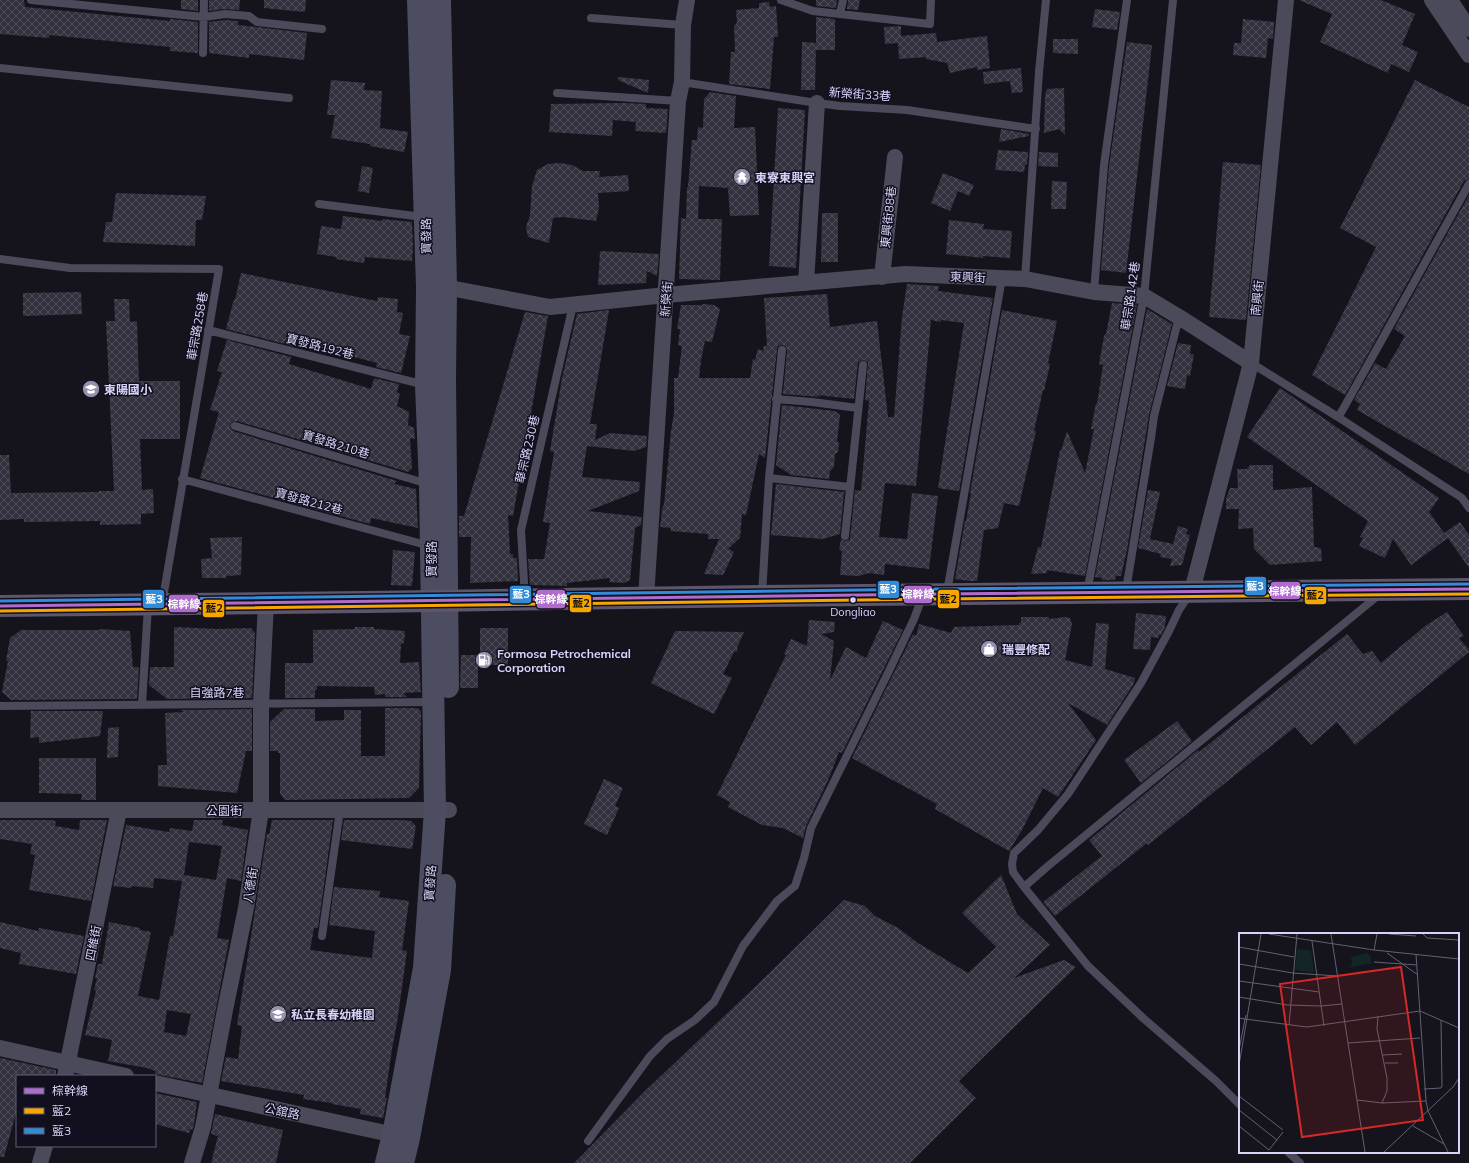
<svg xmlns="http://www.w3.org/2000/svg" width="1469" height="1163" viewBox="0 0 1469 1163" font-family="Mulish,'Noto Sans TC',sans-serif">
<style>
.building{fill:url(#building-cross-hatch);fill-rule:evenodd}
.lines{fill:none;stroke-linecap:round;stroke-linejoin:round}
.service{stroke:#4a4a5b;stroke-width:8}
.minor{stroke:#4a4a5b;stroke-width:16}
.secondary{stroke:#4d4d61;stroke-width:22}
.primary{stroke:#5c556c;stroke-width:22}
.bus-1-casing{stroke:#12101f;stroke-width:6}
.bus-2-casing{stroke:#12101f;stroke-width:6}
.bus-3-casing{stroke:#12101f;stroke-width:6}
.bus-1{stroke:#b06ccc;stroke-width:3}
.bus-2{stroke:#f7a600;stroke-width:3}
.bus-3{stroke:#338bd7;stroke-width:3}
.bus-dot{fill:#d7d4f9;stroke:#12101f;stroke-width:1.5}
.labels{text-anchor:middle;dominant-baseline:central;stroke-width:3;stroke-linejoin:round;paint-order:stroke}
.bus-label{font-size:11px;fill:#d7d4f9;stroke:#12101f}
.street-label{font-size:12px;fill:#d7d4f9;stroke:#12101f}
.poi-label{font-size:12px;font-weight:bold;fill:#d7d4f9;stroke:#12101f;text-anchor:start}
.inset-road{fill:none;stroke:#636174;stroke-width:1}
.view{fill:#d62828;fill-opacity:0.15;stroke:#d62828;stroke-width:2}
.inset-edge{fill:none;stroke:#d7d4f9;stroke-width:2}
.line-badge{stroke:#12101f;stroke-width:1.5}
.badge-label{font-size:11px;text-anchor:middle;font-weight:bold;fill:#fff}
.pale-badge-label{font-size:11px;text-anchor:middle;font-weight:bold;fill:#111}
</style>
<defs>
<pattern id="building-cross-hatch" width="8" height="8" patternUnits="userSpaceOnUse"><rect width="8" height="8" fill="#33313e"/><path d="M0 0l8 8M0 8l8-8" fill="none" stroke="#504e5b"/></pattern>
</defs>
<rect width="100%" height="100%" fill="#15141c"/>
<path class="building" d="M0 0H24L25 7 170 21V19L198 22V53L170 51V47L49 35V38L0 34Z
M181 0H198V11L181 9Z
M209 0H240L239 10 224 9 209 11Z
M264 0H306L305 12 264 8Z
M816 0H837L836 8 816 6Z
M848 0H860L858 10 847 9Z
M1299 0H1381L1415 14 1402 45 1418 52 1409 72 1391 64 1388 73 1320 42 1332 14Z
M769 2 770 7 776 6 778 37H774L770 89 729 84 731 52H735L734 26 737 23 736 10 759 8V3Z
M1095 9 1120 12 1117 30 1092 27Z
M816 17 835 19V50H816Z
M1243 19 1274 22 1273 39 1268 38 1266 58 1233 55 1234 43H1241Z
M225 20 238 21V25L307 33 304 60 249 54V58L209 53V22Z
M901 26V36L936 33 937 42 987 36 990 68 977 70V67L950 73 947 63 926 59V57L899 59 898 43 885 44 884 27Z
M1053 39H1078V54L1053 53Z
M802 42 816 43 815 90H801Z
M1127 42 1152 45 1126 273 1101 270 1109 166Z
M1021 68 1023 92 1012 93 1010 81 984 84 983 72Z
M618 77 649 80 648 93 618 80Z
M331 80 365 83 364 90 382 91 380 128 408 132 404 152 370 146V144L331 138 335 115H327Z
M1415 80 1469 107V179L1464 181 1345 395 1312 375 1376 247 1340 228Z
M1064 88 1065 135 1059 129 1044 133 1045 95 1047 89Z
M710 92 736 96 734 128 755 127 759 215 730 216 728 188 699 186 698 219H722L720 280 679 279 681 218 686 219 687 187H688L692 140H697L698 127 703 128 704 99Z
M624 103 646 104V108L668 109 666 133 635 131 636 122 613 120 612 136 549 132 551 104Z
M778 108 805 110 796 268 769 266Z
M1001 129 1029 134V136L999 142Z
M998 150 1028 152 1027 165H1025L1024 172 995 170Z
M1039 152 1058 153V167L1038 166Z
M1223 162 1261 165 1246 320 1209 317Z
M560 163 572 165 583 171H600L599 177 628 175 629 191 598 193 599 207 596 221 563 217 553 218 549 243 528 237 526 227 530 215 532 186 537 170 548 164Z
M362 166 373 168 369 193 358 191Z
M943 173 974 185 969 196 958 191 950 211 931 203Z
M1052 181 1067 182 1066 209H1051Z
M116 193 206 196 202 220H196L195 246 103 242 106 222H112Z
M1469 195V474L1357 410 1360 404 1354 400 1375 363 1386 369 1405 336 1394 329Z
M822 213H838V262H821Z
M343 216 382 221V219L412 222 413 248 412 261 365 257 364 263 336 259 337 257 317 254 321 226 341 229Z
M949 220 984 224 983 229 1012 231 1010 258 983 256V258L946 254Z
M600 251 659 254 657 276 647 271 646 283 598 285Z
M241 273 377 301 378 297 398 299 397 312 403 313 399 334 410 336 401 373 376 367 377 363 294 341 293 346 226 329 234 299 235 300Z
M907 284 939 286 938 291 993 298 959 491 938 488 964 323 941 320V322L931 320 916 486 885 483 879 537 907 539 912 493 938 496 929 569 885 564 884 575 869 573 859 576 840 575 842 551 839 550 841 539 845 541 850 539 855 490 861 491 869 401 865 400 868 363 864 360 858 362 854 399 817 395 820 397 783 394 787 351 786 346 782 345 778 346 777 349 765 458 759 454 746 515 742 514 740 538 728 549 734 552 723 575 704 574 719 539H708V534L670 531 671 528 660 527 663 505H664L671 431 674 413V378H678L682 346 678 345 680 329H677L681 305H702L703 304 714 305 720 309 712 342 705 341 701 360 699 378H750L753 359 755 360 758 349 763 351 764 346H767L764 298 827 294 830 327 877 321 888 417H894L902 317Z
M81 292 82 314 23 316V293Z
M114 299H129L130 322 137 321 139 381H180V439H140L142 490 153 489 154 513 141 514V524L100 525V521L24 522V519L0 520V455H9L11 493 99 492V491H114L106 321H115Z
M1112 303 1137 305 1085 576 1047 570V573L1031 574 1038 547H1041L1060 450 1061 451 1067 431 1085 473 1094 429H1091L1096 403 1097 404 1103 365 1099 364 1104 336 1106 334Z
M1147 309 1172 324 1149 415 1127 550 1121 576H1116L1115 580H1102V578L1095 577Z
M609 310 590 424H597L595 440 610 433 647 436 646 447 634 451 587 446 582 477 640 482 639 491 588 511 642 517 641 525 635 528 630 580 624 583 609 582 610 578 567 583V586L530 585 528 559H544L550 523 543 522 554 452 550 451 562 378 577 314Z
M1002 310 1057 321 1048 363 1050 364 1044 391 1043 390 1034 431H1036L1019 506 1004 503 998 528 984 530 977 581H969L955 579 965 521H966L971 493H970Z
M525 312 548 316 513 516 508 515 510 554H513V558H517L518 581 470 583 471 537H459V516H464Z
M227 340 291 357 289 364 371 389 374 378 399 384 397 392 400 394 397 406 409 412 408 425 414 428 415 439 410 438 412 468 408 472 237 421 232 422 230 427 233 431 397 481 394 484 416 489 418 528 371 518 370 524 200 478 219 412 210 410 222 372 217 371Z
M1178 343 1191 345 1190 354H1194L1190 376 1187 375 1185 389 1167 386Z
M1280 388 1439 498 1429 512 1444 533 1460 522 1469 535V568L1448 538 1411 565 1393 539 1385 558 1359 546 1363 538 1360 537 1368 521 1247 437Z
M782 405 835 411 840 415 837 442H839L838 452 835 454 834 467 830 471 829 479 791 475 776 465Z
M1250 465H1273V490L1312 487 1314 547 1321 548 1322 561 1270 565 1254 549 1253 528 1238 529 1239 509H1226V499L1230 488H1238L1237 469H1247Z
M776 484 844 492 840 534 823 539 771 535Z
M1148 490 1160 492 1150 539 1173 544 1178 526 1188 529 1186 534 1190 535 1182 565 1170 566 1172 559 1160 557 1161 554 1138 548Z
M242 537 241 575 226 576V578H202L201 559 212 558 210 538Z
M393 550 415 552 412 586 391 585Z
M1447 612 1464 636 1459 638 1469 650V652L1355 745 1337 722 1311 745 1295 727 1148 845 1147 843 1055 916 1043 902 1102 856 1089 840 1198 750 1199 752 1347 634 1363 654 1372 651 1381 663 1425 626Z
M1136 613 1166 616 1165 627 1161 635H1159V638L1151 637 1150 650 1133 649Z
M1021 617H1049V619L1065 617 1070 618 1072 624 1065 660 1092 667 1096 623 1109 624 1105 669 1135 678 1133 685 1107 725 1068 703 1096 740 1058 797 1043 788 1022 830 1009 851 935 809 937 804 852 758 913 634 916 636 919 624 951 633 954 627 1019 625V623H1021Z
M809 620 835 622 834 632 821 634 834 641 830 680 846 647 866 658 883 621 903 630 842 753 839 752 829 778 806 826 803 838 783 828 762 825 728 807 730 802 717 795 786 655 784 654 791 639 807 646Z
M174 627 217 629 251 628 255 633 252 698 167 699 149 685 150 667H174Z
M355 627H374V629L405 631 404 643 401 644 400 663 419 662 421 692 403 693 407 697H385V694L375 695 374 687 317 686V690H315V698H285V663H313V630L355 629Z
M480 628H508V665H480Z
M99 629 130 631 133 667H139L137 699 11 700 2 692 8 661H6L10 638 21 630H99Z
M675 631 744 632 737 648 738 651 734 652 723 674 732 678 714 714 651 683Z
M461 655H478V688H460Z
M385 708H417L421 711 419 788 409 798 285 800 280 794V753H278V751H270V722L284 709H315V721L344 720V710H361V756H385Z
M252 709V751H246L237 793 158 786V765H167L165 713 184 712 181 710Z
M31 711H103L100 736 39 743V737L30 738Z
M1177 721 1192 741 1141 783 1124 760Z
M119 727 118 757 107 758 108 728Z
M39 758H96V800H81L82 794 39 793Z
M604 779 623 788 615 806 619 808 607 835 584 824Z
M0 820H50L56 821 55 826 79 830 80 820H107L91 901 29 890 35 855 30 854 32 844 0 839Z
M194 820H223L222 825 248 830 241 881 227 878 217 938 229 940 202 1083 155 1074V1071L147 1068 108 1061 112 1040 85 1035 96 991 94 990 97 978H95L98 964H102L109 922 140 928V930L151 932 138 996 159 1000 170 936H173L182 881 154 878 153 888 132 886 131 888 113 886 126 825 169 832 170 828 192 831ZM189 842 222 846 216 880 184 875ZM167 1010 191 1014 186 1036 164 1032Z
M272 820H333L318 928H314L310 950 372 958 375 931 329 925 334 887 380 891 379 897 409 901 402 950 407 951 397 1023 392 1049 385 1098H387L383 1118 360 1114 361 1109 332 1104V1103L303 1099 304 1095 221 1081 226 1057 238 1059 242 1026 237 1025 267 834H269Z
M344 820H400L411 821 416 826 412 849 341 840Z
M1001 875 1017 914 1050 945 1014 978 1064 960 1076 967 959 1081 976 1098 910 1163H574L647 1089 754 988 844 900 865 906 875 916 898 928 918 943 968 973 996 947 962 913Z
M0 922 38 931 39 928 84 936 76 974 19 964 21 953 0 948Z
M0 1058 56 1070V1076H17V1109L4 1157H0Z
M155 1093 197 1102 194 1125 192 1130 190 1129 189 1133 155 1124Z
M215 1114 283 1130 276 1163H211L218 1136 211 1134Z"/>
<g class="lines">
<path class="service" d="M31 0 204 17 225 14 249 16 257 22 322 29
M781 0 813 11 930 24 931 0
M840 14 843 0
M591 18 683 25
M203 53 204 0
M0 68 289 98
M682 82 817 103 840 106 907 110 1036 129
M557 93 678 101
M319 204 423 217
M0 259 70 268 219 269 162 604
M1025 279 1039 72 1046 0
M1094 292 1104 165 1127 0
M208 330 425 385
M1251 363 1338 417 1462 498 1469 508
M776 399 812 402 858 408
M1338 417 1342 411 1469 184
M235 426 428 484
M769 478 850 487
M182 479 430 546
M845 536 863 365
M1126 590 1151 438 1154 416 1179 317
M947 592 1002 278
M1087 592 1144 296 1173 0
M762 594 769 478 782 350
M525 599 521 530 573 305
M142 704 148 606
M0 706 433 702
M1024 887 1013 872 1012 864 1014 853 1038 830 1068 794 1141 683 1169 631 1179 610 1189 595
M322 936 340 810
M1240 1105 1216 1081 1143 1018 1088 966 1024 887 1048 866 1380 594
M588 1141 650 1056 667 1039 695 1020 714 1002 743 946 777 901 795 886 804 858 811 828 885 679 914 619 923 595
M1288 1152 1300 1163"/>
<path class="minor" d="M1432 0 1469 55
M1450 0 1469 29
M882 277 895 157
M806 283 817 103
M435 287 455 289 550 307 666 295 905 274 1025 279 1094 292 1144 296 1179 317 1251 363
M1192 591 1251 363 1286 0
M646 598 678 101 682 82 683 25 687 0
M0 810H449
M0 1048 126 1076
M65 1076 119 810
M155 1083 404 1137
M40 1163 45 1146
M192 1163 203 1127 225 1010 246 908 261 810V704L266 603"/>
<path class="secondary" d="M440 0 446 288 445 378 448 687
M386 1163 393 1135 424 968 435 810 430 485 426 385 427 287 418 0
M403 1163 409 1138 440 970 445 885"/>
<path class="primary" d="M0 606C253 604 507 600 760 596 997 592 1233 592 1469 589"/>
<defs>
<path id="bus-1" d="M0 606 938 594 1469 589"/>
<path id="bus-2" d="M0 611 938 599 1469 594"/>
<path id="bus-3" d="M0 601 938 589 1469 584"/>
</defs>
<use href="#bus-1" class="bus-1-casing"/>
<use href="#bus-2" class="bus-2-casing"/>
<use href="#bus-3" class="bus-3-casing"/>
<use href="#bus-1" class="bus-1"/>
<use href="#bus-2" class="bus-2"/>
<use href="#bus-3" class="bus-3"/>
</g>
<defs>
<symbol id="temple-disc" viewBox="-11 -11 22 22"><circle r="9.5" fill="#9391ac" stroke="#12101f"/><path d="M0-6L5-2H3V0L6.5 2.5H4V6H1.5V3h-3V6H-4V2.5H-6.5L-3 0V-2H-5Z" fill="#fff"/></symbol>
<symbol id="school-disc" viewBox="-11 -11 22 22"><circle r="9.5" fill="#9391ac" stroke="#12101f"/><path d="M0-5L7-2L0 1L-7-2ZM-4 1L0 2.5L4 1V4Q0 6-4 4Z" fill="#fff"/></symbol>
<symbol id="shop-disc" viewBox="-11 -11 22 22"><circle r="9.5" fill="#9391ac" stroke="#12101f"/><path d="M-5-2.5h2.3a2.7 3.5 0 0 1 5.4 0H5L5.5 6h-11ZM-1.5-2.5h3a1.5 2.3 0 0 0-3 0Z" fill="#fff"/></symbol>
<symbol id="fuel-disc" viewBox="-11 -11 22 22"><circle r="9.5" fill="#9391ac" stroke="#12101f"/><path d="M-5.5-6h7V0h2V4h1.3V-2.5L3-4.5l.8-.8L6-3V5H2.5V1h-1V6h-7ZM-4.2-4.7v3.2H.2V-4.7Z" fill="#fff"/></symbol>
</defs>
<g fill-rule="evenodd">
<use href="#temple-disc" x="732" y="167" width="20" height="20"/>
<use href="#school-disc" x="81" y="379" width="20" height="20"/>
<use href="#shop-disc" x="979" y="639" width="20" height="20"/>
<use href="#fuel-disc" x="474" y="650" width="20" height="20"/>
<use href="#school-disc" x="268" y="1004" width="20" height="20"/>
</g>
<circle class="bus-dot" cx="853" cy="600" r="3.5"/>
<g class="labels">
<g class="bus-label">
<text x="853" y="612">Dongliao</text>
</g>
<g class="street-label">
<text transform="translate(860 94) rotate(4)">新榮街33巷</text>
<text transform="translate(888 217) rotate(-84)">東興街88巷</text>
<text transform="translate(426 236) rotate(-91)">寶發路</text>
<text transform="translate(968 277) rotate(2)">東興街</text>
<text transform="translate(1130 296) rotate(-82)">華宗路142巷</text>
<text transform="translate(1257 298) rotate(-84)">南興街</text>
<text transform="translate(666 299) rotate(-86)">新榮街</text>
<text transform="translate(197 326) rotate(-80)">華宗路258巷</text>
<text transform="translate(320 346) rotate(14)">寶發路192巷</text>
<text transform="translate(336 444) rotate(17)">寶發路210巷</text>
<text transform="translate(527 449) rotate(-77)">華宗路230巷</text>
<text transform="translate(309 501) rotate(15)">寶發路212巷</text>
<text transform="translate(431 559) rotate(-90)">寶發路</text>
<text x="217" y="692">自強路7巷</text>
<text x="224" y="810">公園街</text>
<text transform="translate(430 883) rotate(-86)">寶發路</text>
<text transform="translate(250 885) rotate(-81)">八德街</text>
<text transform="translate(93 943) rotate(-79)">四維街</text>
<text transform="translate(282 1111) rotate(12)">公舘路</text>
</g>
<g class="poi-label">
<text x="755" y="177">東寮東興宮</text>
<text x="104" y="389">東陽國小</text>
<text x="1002" y="649">瑞豐修配</text>
<text x="497" y="653">Formosa Petrochemical<tspan x="497" dy="14">Corporation</tspan></text>
<text x="291" y="1014">私立長春幼稚園</text>
</g>
</g>
<g transform="translate(1239 933)">
<rect width="220" height="220" fill="#15141c"/>
<path d="M58 16 72 17 75 40 56 37Z" fill="#142526"/>
<path d="M128 20 132 24 131 29 134 30 108 35 113 32 112 24Z" fill="#142526"/>
<path class="inset-road" d="M30 1 135 17 220 26M92 1 126 219M150 1 177 3M184 1 188 5 220 7M73 8 85 93M0 14 55 24M135 17 138 1M148 20 179 42M177 21 187 168 189 178 209 219M135 29 178 32M0 31 54 40 99 43M0 48 80 59M0 64 48 72 82 73 103 71M7 82 6 86 68 94 181 78 220 95M139 83 138 96 148 145V158L143 170M0 85 6 86 0 117M8 85 22 1M50 92 58 1M109 110 181 105M144 122 163 121M146 130H159M0 132 8 85M185 156 202 155 203 153 202 87M0 163 44 197M118 167 143 170 187 168M0 177 38 207M0 193 30 217 44 199M174 193 205 211M145 219 214 154 220 145"/>
<path class="view" d="M162 34 184 187 63 204 41 51Z"/>
<rect width="220" height="220" class="inset-edge"/>
</g>
<g class="line-badge">
<rect x="1244" y="576" width="23" height="20" rx="4" fill="#338bd7"/>
<rect x="877" y="580" width="23" height="19" rx="4" fill="#338bd7"/>
<rect x="1270" y="581" width="31" height="19" rx="4" fill="#b06ccc"/>
<rect x="903" y="585" width="30" height="19" rx="4" fill="#b06ccc"/>
<rect x="509" y="585" width="23" height="19" rx="4" fill="#338bd7"/>
<rect x="1304" y="586" width="23" height="19" rx="4" fill="#f7a600"/>
<rect x="937" y="589" width="23" height="20" rx="4" fill="#f7a600"/>
<rect x="536" y="589" width="30" height="20" rx="4" fill="#b06ccc"/>
<rect x="142" y="589" width="23" height="20" rx="4" fill="#338bd7"/>
<rect x="569" y="594" width="23" height="19" rx="4" fill="#f7a600"/>
<rect x="168" y="594" width="31" height="19" rx="4" fill="#b06ccc"/>
<rect x="202" y="599" width="23" height="19" rx="4" fill="#f7a600"/>
</g>
<g class="badge-label">
<text x="1255" y="590">藍3</text>
<text x="888" y="593">藍3</text>
<text x="1285" y="595">棕幹線</text>
<text x="918" y="598">棕幹線</text>
<text x="521" y="598">藍3</text>
<text x="551" y="603">棕幹線</text>
<text x="154" y="603">藍3</text>
<text x="184" y="608">棕幹線</text>
</g>
<g class="pale-badge-label">
<text x="1315" y="599">藍2</text>
<text x="948" y="603">藍2</text>
<text x="581" y="607">藍2</text>
<text x="214" y="612">藍2</text>
</g>
<rect x="16" y="1075" width="140" height="72" fill="#12101f" stroke="#615e76"/>
<rect x="24" y="1088" width="20" height="6" fill="#b06ccc" stroke="#615e76"/>
<text x="52" y="1095" font-size="12" fill="#d7d4f9">棕幹線</text>
<rect x="24" y="1108" width="20" height="6" fill="#f7a600" stroke="#615e76"/>
<text x="52" y="1115" font-size="12" fill="#d7d4f9">藍2</text>
<rect x="24" y="1128" width="20" height="6" fill="#338bd7" stroke="#615e76"/>
<text x="52" y="1135" font-size="12" fill="#d7d4f9">藍3</text>
</svg>
